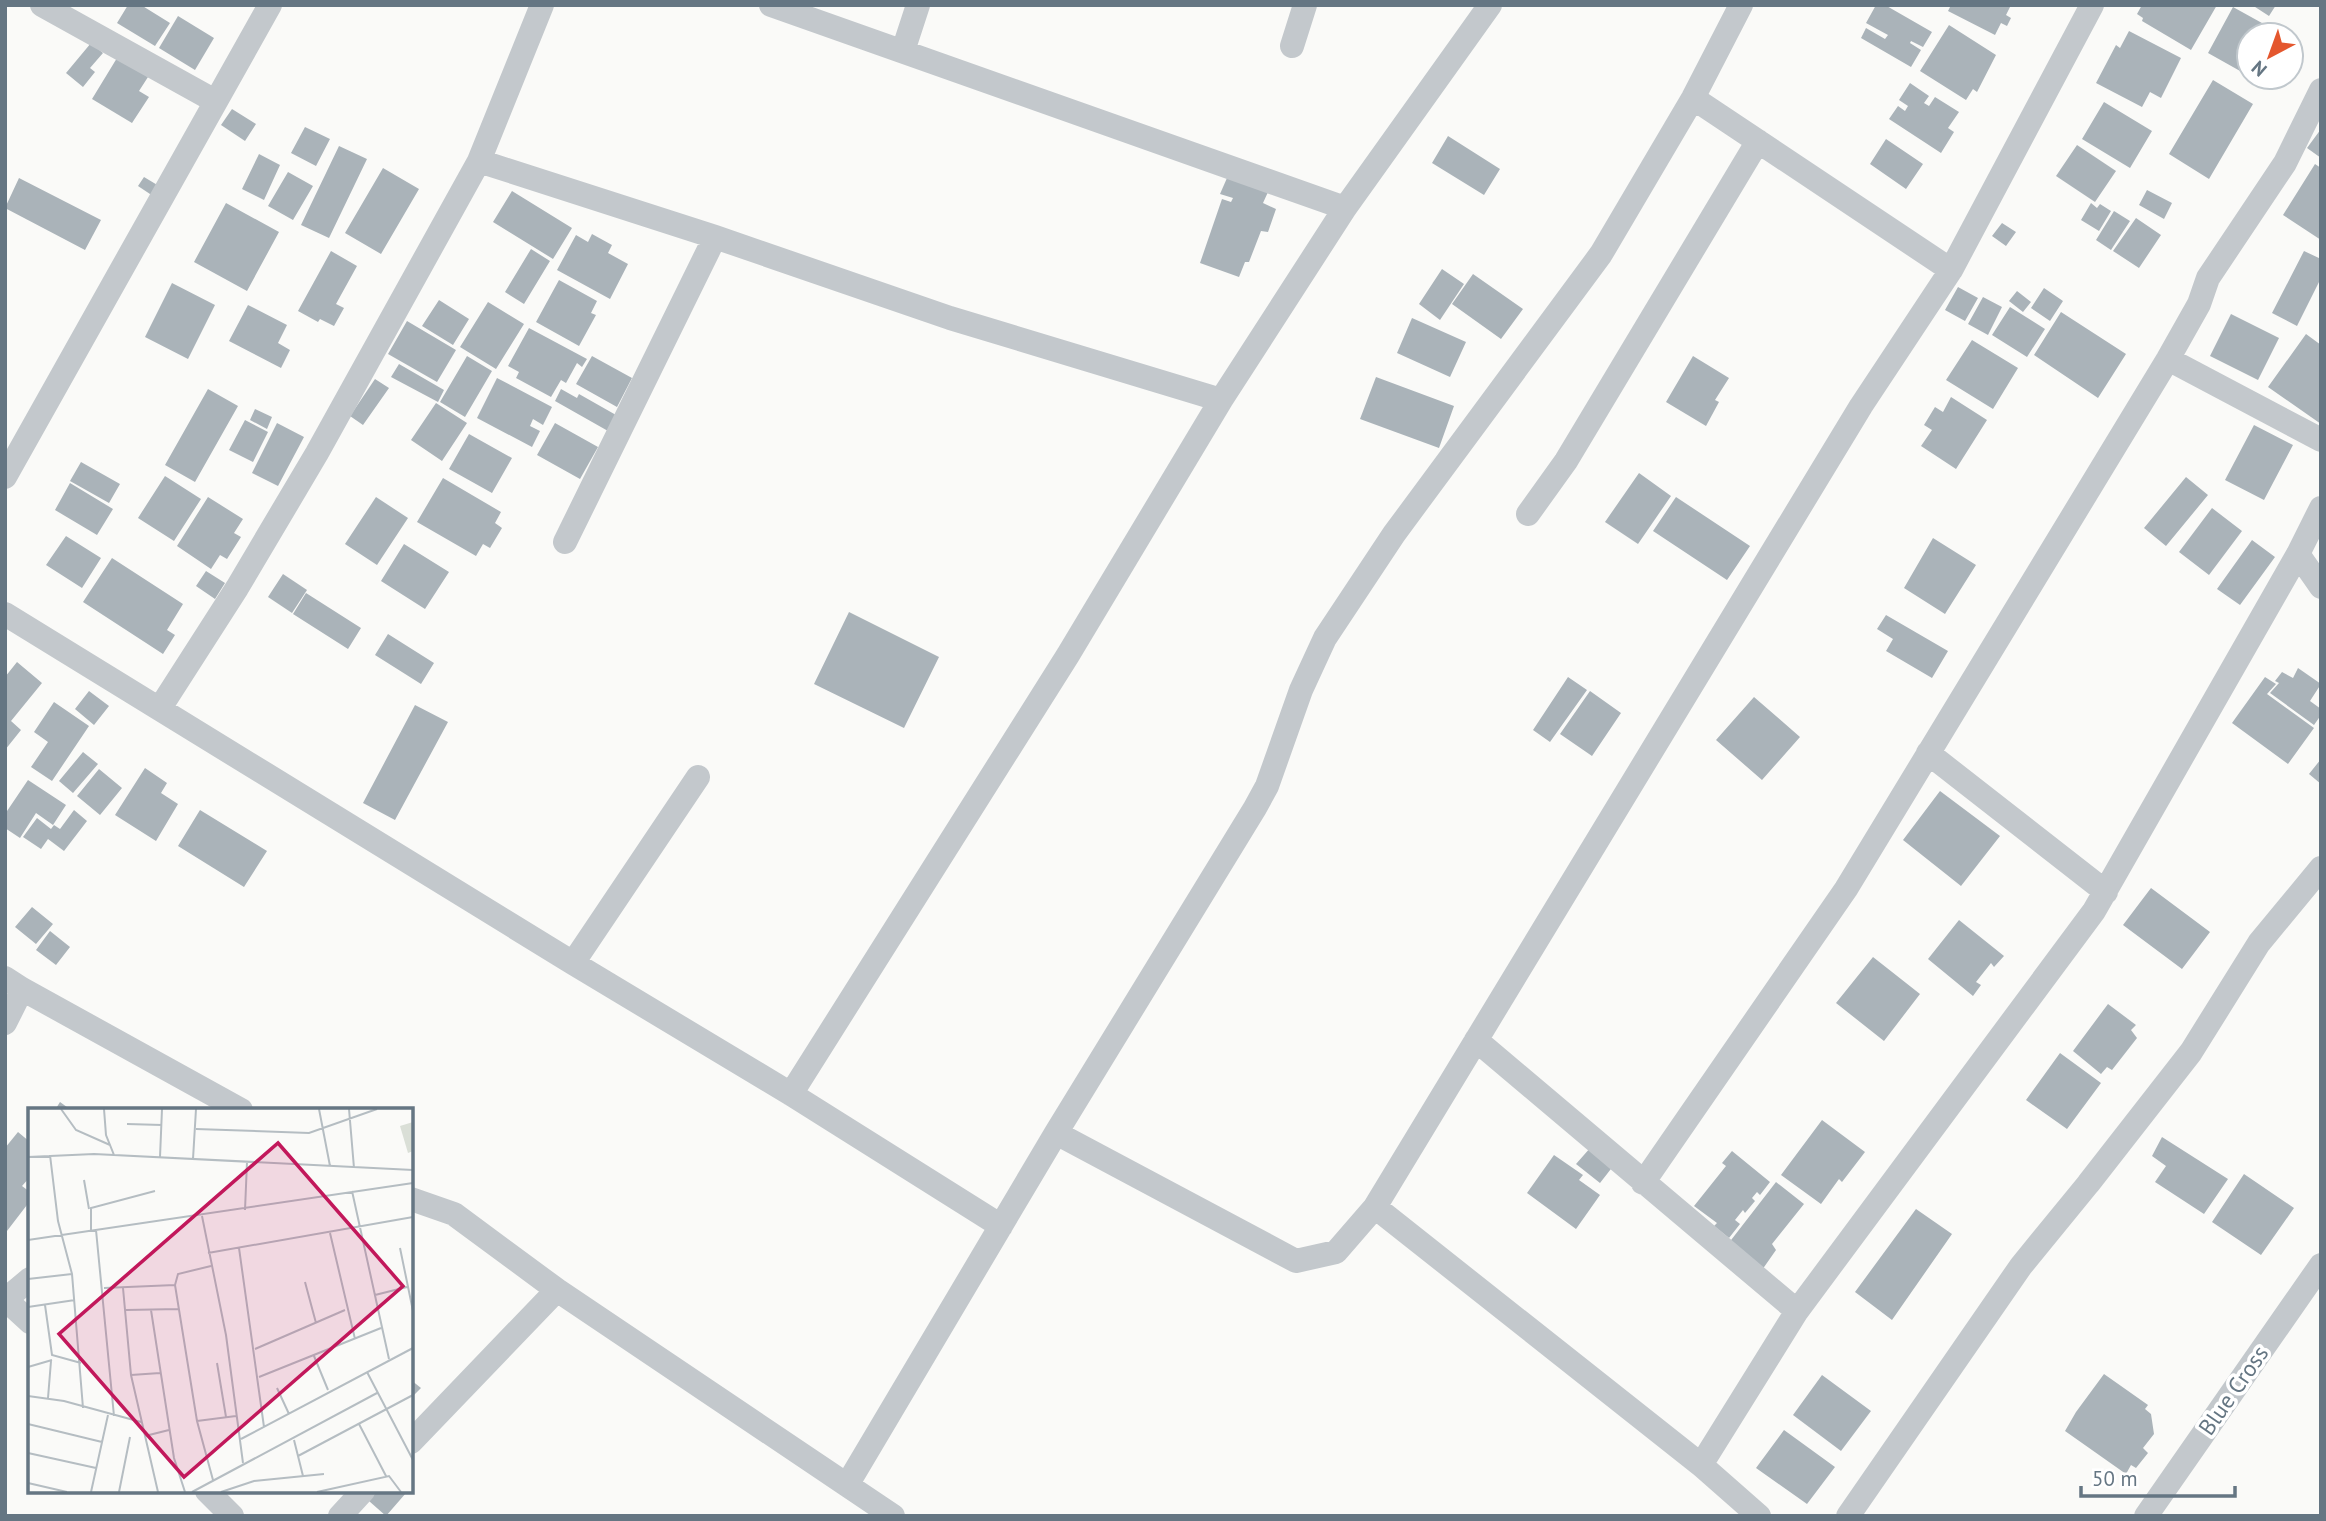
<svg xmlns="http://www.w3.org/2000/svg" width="2326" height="1521" viewBox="0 0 2326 1521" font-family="'PT Sans',sans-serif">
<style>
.building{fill:#aab3b9}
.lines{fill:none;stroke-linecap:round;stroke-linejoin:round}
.minor{stroke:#c3c8cc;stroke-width:24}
.labels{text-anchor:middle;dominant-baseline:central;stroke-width:7;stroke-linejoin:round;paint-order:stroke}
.street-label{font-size:23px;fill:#657683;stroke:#fff}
.inset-road{fill:none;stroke:#b5bdc2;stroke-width:2}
.view{fill:#c2185b;fill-opacity:0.15;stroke:#c2185b;stroke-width:3.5}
.inset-edge{fill:none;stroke:#657683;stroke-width:3.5}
</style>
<rect width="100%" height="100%" fill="#fafaf8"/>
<path class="building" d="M128 5H141L170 23 155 46 117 23Z
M1876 5H1885L1932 32 1923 47 1911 41 1910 43 1921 50 1911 67 1861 38 1866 28 1885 39 1888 35 1866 23Z
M1951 5H2011L2006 15 2011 18 2007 26 2001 23 1995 35 1948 11Z
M2142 5H2217L2191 50 2142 21 2143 18 2137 14Z
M2252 5H2276L2269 16Z
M2233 7 2271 28 2268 35H2249V76L2208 53Z
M178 16 214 38 195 70 159 48Z
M1949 25 1996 55 1977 92 1973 89 1966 100 1920 71Z
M2129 31 2181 58 2161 98 2150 92 2142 107 2096 83 2116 45 2120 48Z
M91 43 103 53 90 68 95 72 83 87 66 73Z
M117 58 148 77 139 91 149 97 132 123 92 99Z
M2213 80 2253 104 2209 179 2169 154Z
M1910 83 1929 96 1924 103 1929 106 1935 97 1959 112 1948 128 1954 132 1941 153 1889 119 1898 106 1905 111 1908 106 1899 100Z
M2104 102 2152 131 2130 168 2082 139Z
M232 109 256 124 245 141 221 125Z
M305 127 330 139 316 166 291 153Z
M2321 129V158L2307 148Z
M1448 136 1500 169 1484 195 1432 163Z
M1886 139 1923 164 1906 189 1870 164Z
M2077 145 2116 171 2095 202 2056 176Z
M339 146 367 159 329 238 301 225Z
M259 154 280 165 264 200 242 189Z
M2315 164 2321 168V240L2283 215Z
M383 168 419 189 381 254 345 233Z
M288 172 313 186 293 220 268 206Z
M144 177 159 186 153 196 138 186Z
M19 178 101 220 85 250 5 208Z
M1227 178 1268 192 1263 203 1276 209 1268 232 1261 231 1249 262H1245L1239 277 1200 263 1222 199 1231 202 1233 198 1220 194Z
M2147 190 2172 203 2164 219 2139 205Z
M512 191 572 228 553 259 493 222Z
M226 203 279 232 247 291 194 262Z
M2091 203 2097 208 2100 204 2111 211 2099 231 2081 220Z
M2114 211 2130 221 2111 250 2096 240Z
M2136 218 2161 235 2139 268 2113 251Z
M2002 223 2016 232 2006 246 1992 236Z
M592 234 612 245 608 253 628 264 610 299 557 270 576 235 588 242Z
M531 249 550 261 524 304 505 292Z
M331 251 357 266 336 304 344 308 334 326 320 319 318 322 298 311Z
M2304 251 2321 259V278L2297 326 2272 313Z
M1442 269 1464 284 1440 320 1419 304Z
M1473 274 1523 309 1501 339 1452 304Z
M559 280 597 301 591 313 596 315 579 346 536 322Z
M172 283 215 305 188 359 145 337Z
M1958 287 1978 298 1965 321 1945 310Z
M2044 288 2063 301 2050 321 2031 308Z
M2017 291 2031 302 2023 312 2009 301Z
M1983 297 2002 307 1988 335 1968 324Z
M439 300 469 319 453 345 422 326Z
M488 302 524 324 496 369 460 347Z
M248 305 287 325 278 343 290 350 281 368 229 341Z
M2010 307 2045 329 2027 357 1992 335Z
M2061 312 2126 354 2098 398 2034 355Z
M2231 314 2279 338 2258 380 2210 356Z
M1412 318 1466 342 1450 377 1397 353Z
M407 321 456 350 437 382 388 354Z
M529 328 587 359 582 367 577 363 566 383 561 380 551 397 516 378 519 372 508 366Z
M2306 334 2321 345V424L2268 387Z
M1972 340 2018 368 1993 409 1946 380Z
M467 356 492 371 465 417 440 402Z
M592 356 632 378 617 407 576 384Z
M1693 356 1729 378 1715 400 1719 402 1706 426 1666 402Z
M399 364 444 390 438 402 391 377Z
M1376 377 1454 406 1439 448 1360 419Z
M497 378 552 407 543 425 533 419 530 426 540 431 532 447 477 418Z
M375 379 389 388 363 425 350 416Z
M208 389 238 406 195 482 165 465Z
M561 389 577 398 579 394 616 415 608 431 555 401Z
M1951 397 1987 420 1956 469 1921 446 1932 430 1924 425 1935 407 1943 412Z
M436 403 467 423 442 461 411 440Z
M255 409 272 417 267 429 250 420Z
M245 420 268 432 253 462 229 450Z
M277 423 304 437 278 486 252 473Z
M555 423 598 447 580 479 537 455Z
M2254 425 2293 445 2264 500 2225 480Z
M469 434 512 458 492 493 449 469Z
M81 462 120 484 109 503 70 481Z
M1639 473 1671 496 1638 544 1605 522Z
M165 476 201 499 174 541 138 518Z
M2186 477 2208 495 2166 546 2144 528Z
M443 478 501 512 495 523 502 528 490 548 483 544 476 556 417 522Z
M70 483 113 509 97 535 55 510Z
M208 497 243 519 234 533 241 537 227 559 220 555 211 569 177 546Z
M376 497 408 518 377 565 345 544Z
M1676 497 1750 546 1727 580 1653 531Z
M2212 508 2242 531 2209 575 2179 552Z
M66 536 101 558 82 588 46 565Z
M1933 538 1976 565 1945 614 1904 588Z
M2252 540 2275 557 2240 605 2217 589Z
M404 544 449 572 425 609 381 581Z
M112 558 183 604 167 630 175 635 163 654 83 602Z
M206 571 225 583 215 599 196 586Z
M283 574 307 590 292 613 268 597Z
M306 593 361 628 348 649 293 614Z
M849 612 939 657 904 728 814 684Z
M1886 615 1948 651 1932 678 1886 651 1893 639 1877 629Z
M388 634 434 663 421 684 375 655Z
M17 662 42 683 11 721 21 730 5 750V677Z
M2298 668 2321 684 2310 701 2321 709V715L2314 725 2270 693 2279 683 2275 681 2282 672 2293 678Z
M1568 677 1587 690 1550 742 1533 730Z
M2265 677 2276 684 2267 694 2314 728 2288 764 2232 723Z
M89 691 109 706 94 725 75 709Z
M1590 691 1621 713 1592 756 1560 734Z
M1754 697 1800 737 1762 780 1716 740Z
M54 702 89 726 52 781 31 767 48 742 34 732Z
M415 705 448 722 395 820 363 803Z
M83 752 98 764 73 793 59 781Z
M2321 759V784L2309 774Z
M145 768 167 783 161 793 178 804 156 841 115 815Z
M99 769 122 788 100 815 77 796Z
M28 780 66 805 53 825 36 813 20 838 5 828V814Z
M1940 791 2000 836 1961 886 1903 840Z
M74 810 87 821 64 851 48 839 41 849 23 837 37 818 51 829 54 825 60 829Z
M200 810 267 851 244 887 178 846Z
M2151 888 2210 932 2182 969 2123 925Z
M32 907 53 924 36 944 15 927Z
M1959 920 2004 956 1994 967 1991 963 1976 982 1981 985 1973 996 1928 959Z
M50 931 70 947 56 965 36 950Z
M1873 957 1920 994 1884 1041 1836 1003Z
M2108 1004 2136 1025 2131 1030 2137 1038 2112 1070 2107 1067 2101 1074 2073 1051Z
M2060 1053 2101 1083 2067 1129 2026 1100Z
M60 1102 71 1110H55Z
M1822 1120 1865 1152 1842 1182 1839 1179 1821 1204 1781 1175Z
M18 1132 30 1142V1177L22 1186 30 1192V1201L7 1231 5 1148Z
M2162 1137 2228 1179 2204 1214 2155 1182 2166 1166 2152 1156Z
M1591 1147 1614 1165 1600 1183 1576 1164Z
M1732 1151 1770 1182 1760 1195 1757 1192 1752 1198 1755 1201 1745 1213 1743 1210 1735 1220 1740 1224 1729 1238 1714 1226 1717 1223 1694 1206 1726 1166 1722 1163Z
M1554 1155 1583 1175 1579 1180 1600 1195 1576 1229 1527 1193Z
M2244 1174 2294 1208 2261 1255 2212 1222Z
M1776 1182 1804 1204 1772 1244 1776 1250 1762 1270 1728 1244Z
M1916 1209 1952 1234 1892 1320 1855 1292Z
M2104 1374 2148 1405 2145 1409 2151 1414 2154 1434 2143 1448 2148 1453 2136 1468 2131 1465 2126 1474 2065 1431 2076 1412Z
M1822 1375 1871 1411 1841 1451 1793 1415Z
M411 1380 421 1388 411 1398Z
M1784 1430 1835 1467 1807 1504 1756 1468Z
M377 1491H404L406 1493 386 1516 369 1501Z"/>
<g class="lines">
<path class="minor" d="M42 5 215 101
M771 5 1345 208
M1292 46 1305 5
M903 51 918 5
M1693 98 1951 270
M479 161 715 237 950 318 1221 400
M2168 359 2321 440
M5 477 270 5
M1528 514 1566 461 1758 141
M565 542 715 237
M2298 554 2321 587
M5 614 573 963 791 1094 1001 1226
M160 708 237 588 317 453 479 161 542 5
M1928 753 2106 892
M573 963 698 777
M5 978 22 989 241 1110
M5 1023 22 989
M1476 1040 1797 1311
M791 1094 1068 655 1221 400 1345 208 1490 5
M1056 1133 1296 1261 1336 1252 1375 1207 1861 406 1951 270 2092 5
M1643 1183 1846 889 2168 359 2199 304 2208 278 2285 163 2321 90
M411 1199 454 1214 557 1290 893 1516
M1375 1207 1701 1465 1759 1516
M5 1299 30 1322
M6 1299 30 1279
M411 1442 557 1290
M1701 1465 1797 1311 2094 911 2298 554 2321 508
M847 1485 1056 1133 1255 808 1267 786 1301 690 1325 638 1394 534 1601 254 1693 98 1741 5
M207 1491 232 1516
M340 1516 363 1491
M1848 1516 2021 1266 2088 1184 2191 1052 2259 943 2321 868
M2146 1516 2321 1265"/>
</g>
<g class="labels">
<g class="street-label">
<text transform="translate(2233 1390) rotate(-55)">Blue Cross</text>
</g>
</g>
<g transform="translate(28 1108)">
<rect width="385" height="385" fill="#fafaf8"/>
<path d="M385 14V43L380 45 372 18Z" fill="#dadfd7"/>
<path class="inset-road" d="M33 1 48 22 82 37M76 1 78 27 86 47M291 1 302 58M321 1 326 60M99 16 134 17M168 21 281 25 349 1M22 47 30 113 44 166 55 300M0 49 66 46 385 62M132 49 134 1M165 51 168 1M56 72 61 101M324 83 361 251M217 102 219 54M174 108 198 227 215 355M68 122 86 308M63 123V100L127 83M302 125 327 231M0 132 385 75M211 140 236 319M372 140 385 203M180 145 385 109M183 158 150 166 147 177 169 313 185 372M0 171 44 166M277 174 288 215M76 180 147 177M95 180 103 267 130 384M347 187 379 179M17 197 24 247 53 255M0 199 47 192M98 202 151 201M123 202 146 350 157 384M227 241 317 202M286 248 300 282M189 255 198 309M0 259 24 252M339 264 385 352M103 267 132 265M231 269 353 220M249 280 261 306M0 288 36 293 113 314M20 290 23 253M169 313 208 308M0 316 74 334M331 316 358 368M117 328 141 322M213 331 385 240M266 332 275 368M0 345 68 360M270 348 385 287M0 375 39 384M63 384 80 307M91 384 102 329M164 384 349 285M193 384 226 373 296 366M289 384 361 368 373 384"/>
<path class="view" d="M250 35 375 178 156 369 31 226Z"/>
<rect width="385" height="385" class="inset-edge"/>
</g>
<rect width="2326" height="1521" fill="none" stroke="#657683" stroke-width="14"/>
<g transform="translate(2270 56) rotate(221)"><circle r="33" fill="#ffffff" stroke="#c1c8cd" stroke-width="2"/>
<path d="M0-5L12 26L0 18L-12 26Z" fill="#e4572e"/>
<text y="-10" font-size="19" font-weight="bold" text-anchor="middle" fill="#657683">N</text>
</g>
<path d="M2081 1486v10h154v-10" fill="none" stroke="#657683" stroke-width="3.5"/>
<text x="2092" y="1486" font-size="21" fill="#657683" stroke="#ffffff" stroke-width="5" paint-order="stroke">50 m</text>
</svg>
